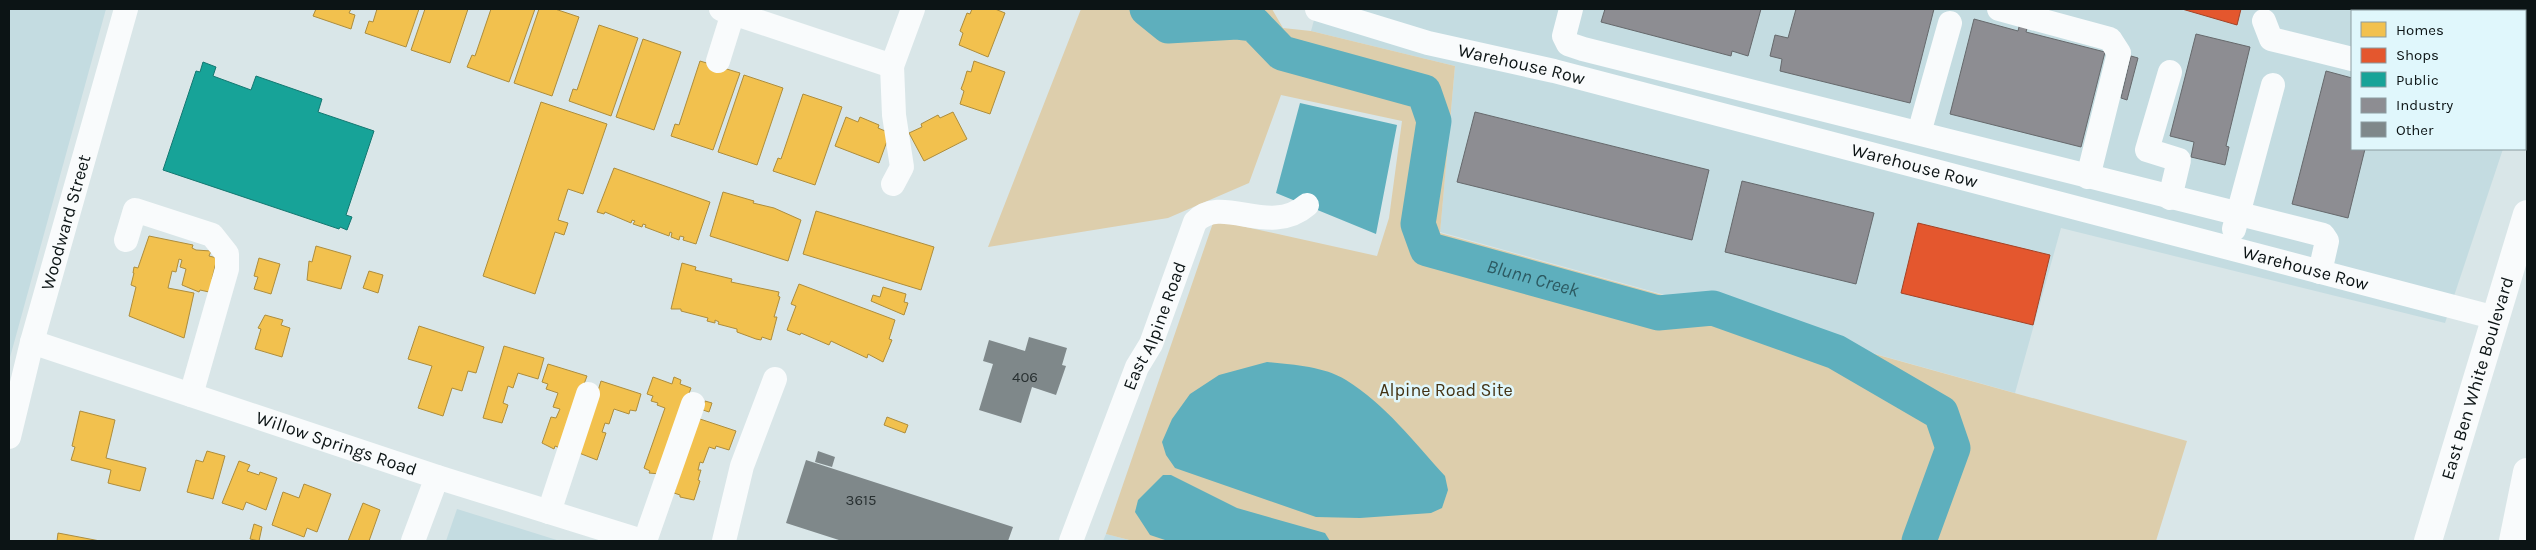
<svg xmlns="http://www.w3.org/2000/svg" width="2536" height="550" viewBox="0 0 2536 550" font-family="Karla,sans-serif">
<style>
.built{fill:#c4dce1}
.green{fill:#ddceac}
.water{fill:#5eafbd}
.homes{fill:#f2c14e;stroke:#ad8d3d}
.shops{fill:#e4572e;stroke:#a34326}
.public{fill:#17a398;stroke:#147871}
.industry{fill:#8d8d92;stroke:#66696c}
.lines{fill:none;stroke-linecap:round;stroke-linejoin:round}
.river{stroke:#5eafbd;stroke-width:35}
.building{fill:#7f888a}
.minor{stroke:#f9fbfc;stroke-width:24}
.major{stroke:#f9fbfc;stroke-width:28}
.highway{stroke:#f9fbfc;stroke-width:28}
.labels{text-anchor:middle;dominant-baseline:central;stroke-width:5;stroke-linejoin:round;paint-order:stroke}
.number-label{font-size:15px;fill:#293132}
.street-label{font-size:18px;fill:#0c1415;stroke:#e0f7fc}
.park-label{font-size:18px;fill:#443314;stroke:#e0f7fc}
.water-label{font-size:19px;font-style:italic;fill:#2c5a62;stroke:#e0f7fc}
</style>
<rect width="100%" height="100%" fill="#d9e6e8"/>
<path class="built" d="M9 9H106L9 361Z
M1317 9H2527V64L2525 74V11H2352V149H2503L2445 323 2061 228 2015 393 1440 232 1455 66 1311 31Z
M457 509 560 541H446Z
M1106 534 1133 541H1103Z"/>
<path class="green" d="M1081 9H1272L1283 28 1311 31 1455 66 1440 233 2187 441 2156 541H1133L1106 534 1214 220 1377 256 1389 218 1402 121 1281 95 1249 183 1168 218 988 247Z"/>
<path class="water" d="M1300 103 1397 125 1376 234 1276 193Z
M1267 362C1293 365 1323 366 1346 380 1385 404 1415 443 1445 476L1448 490 1442 508 1431 513 1360 518 1316 517 1175 468 1166 455 1162 442 1172 419 1190 394 1219 375Z
M1163 475H1171L1237 508 1325 533 1330 541H1168L1150 535 1135 512 1138 500Z"/>
<path class="homes" d="M316 9H351L349 13 355 15 351 29 313 16Z
M377 9H419L406 47 365 33 369 21 373 22Z
M425 9H468L450 63 411 50Z
M491 9H535L509 82 467 67 472 55 475 56Z
M539 9H555L579 17 552 96 514 83Z
M972 9H995L1005 13 988 57 959 45 963 33 960 31 967 13 970 14Z
M599 25 638 38 611 116 569 101 573 89 577 90Z
M643 39 681 52 654 130 616 117Z
M700 61 740 73 713 150 671 136 675 124 679 125Z
M974 61 1005 72 990 114 960 104 964 91 961 89 964 81 967 71 971 72Z
M744 75 783 88 757 165 718 152Z
M803 94 842 107 815 185 773 171 778 158 781 159Z
M541 102 607 124 583 194 568 189 558 220 568 223 564 235 555 232 535 294 483 276Z
M953 112 967 139 924 161 909 133 922 127 921 124 938 115 940 118Z
M846 117 858 122 860 117 879 125 878 128 890 133 879 163 835 146Z
M614 168 710 202 696 244 683 240 684 237 680 236 679 240 671 237 672 233 670 232 669 236 645 227 646 225 643 224 642 227 633 224 635 221 632 220 631 223 605 212 604 214 597 212Z
M723 192 754 201 753 203 774 208 801 220 788 261 710 236Z
M816 211 934 247 921 290 803 254Z
M149 236 193 245 192 248 196 250 211 251 209 256 217 258 212 279 215 280 209 292 200 290 199 292 182 285 186 269 180 267 182 260 179 259 176 272 172 271 168 288 194 293 184 338 129 316 136 287 131 285 134 273H133L134 267 138 268Z
M316 246 351 256 341 289 307 280 309 261 312 262Z
M259 258 280 264 271 294 254 289 258 277 254 276Z
M682 263 696 267 695 270 732 279 731 282 779 292 778 296 780 297 774 317H777L771 340 762 337 761 340 756 339 737 332V329L718 324 719 322 715 320V323L707 321 708 318 681 311V309H671Z
M369 271 383 275 378 293 363 288Z
M799 284 895 320 889 339 892 340 883 362 868 354 867 358 831 341 829 345 801 333 800 335 787 330 796 306 791 304Z
M883 287 906 294 904 302 908 303 904 315 871 301 873 295 880 297Z
M265 315 283 320 281 325 290 328 282 357 255 349 261 329 258 328Z
M419 326 484 347 476 373 468 371 462 391 452 388 443 416 418 408 432 366 408 359Z
M504 346 544 358 538 379 518 373 513 388 508 386 503 403 508 405 502 423 483 418Z
M548 364 587 376 560 448 555 446 554 449 542 443 551 417 556 418 560 409 553 407 558 393 546 389 548 384 542 382Z
M653 377 672 384 674 377 681 380 680 384 691 388 660 474 649 473 650 471 644 468 665 408 657 405 658 403 651 401 653 396 647 394Z
M601 381 641 394 636 411 630 410 629 414 614 409 609 424 605 423 602 432 606 433 597 460 579 453Z
M705 401 712 403 709 412 703 410Z
M80 411 115 420 106 458 146 468 140 491 108 483 111 470 71 460 75 447 72 446Z
M887 417 908 425 905 433 884 425Z
M697 418 736 431 729 450 716 446 715 449 709 447 703 463 700 462 698 470H701L698 480 700 481 694 500 680 497V495L674 493Z
M207 451 225 456 213 499 187 492 196 460 203 462Z
M239 461 250 465 247 471 259 475 260 472 277 478 266 510 246 502 243 510 222 503Z
M304 484 331 494 317 532 307 528 304 537 272 525 283 492 299 498Z
M363 503 380 510 369 541H348Z
M254 524 262 527 259 541 250 539Z
M58 533 100 541H57Z"/>
<path class="shops" d="M2182 9H2241L2237 25Z
M1918 223 2050 255 2033 325 1901 293Z"/>
<path class="public" d="M203 62 216 67 213 76 251 90 256 76 322 99 318 112 374 131 346 215 352 217 347 230 340 227 339 229 163 170 196 71 200 72Z"/>
<path class="industry" d="M1605 9H1761L1748 56 1732 51 1731 56 1601 22Z
M1796 9H1934L1910 103 1780 71 1782 59 1770 56 1775 35 1788 38Z
M1974 19 2018 31 2021 19 2029 21 2026 32 2105 52 2081 147 1950 114Z
M2196 34 2250 47 2226 146 2229 147 2225 165 2191 157 2194 142 2170 136Z
M2131 56 2138 58 2127 100 2121 98Z
M2326 71 2352 78V149H2365L2348 218 2292 204Z
M1475 112 1709 170 1692 240 1457 182Z
M1742 181 1874 213 1856 284 1725 252Z"/>
<g class="lines">
<path class="river" id="s1" d="M1147 9 1168 26 1237 22 1254 24 1282 53 1424 92 1434 121 1418 224 1427 249 1658 313 1713 308 1836 352 1941 413 1953 448 1919 541"/>
</g>
<path class="building" d="M1029 337 1067 348 1062 365 1066 366 1056 395 1032 387 1021 423 979 410 993 364 983 361 989 340 1025 351Z
M818 451 835 457 832 467 815 462Z
M806 460 1013 527 1008 541H842L786 523Z"/>
<g class="lines">
<g class="minor">
<path d="M721 9 892 66 913 9"/>
<path id="s2" d="M1317 9 1428 43 1554 71 2496 318"/>
<path d="M1571 9 1564 36 1568 44 1583 49 2323 235 2327 241 2320 272"/>
<path d="M1999 9 2110 39 2119 53 2088 177"/>
<path d="M2395 9 2402 11"/>
<path d="M2486 9H2489"/>
<path d="M2513 11V9"/>
<path d="M2264 21 2271 39 2352 59"/>
<path d="M2525 51 2527 52"/>
<path d="M718 61 733 13"/>
<path d="M892 66 894 115 902 167 893 184"/>
<path d="M2170 72 2147 150 2179 160 2170 198"/>
<path d="M1919 133 1950 23"/>
<path d="M2234 229 2273 85"/>
<path d="M126 240 135 210 212 235 227 254V269L191 395"/>
<path id="s3" d="M32 342 437 477 642 541"/>
<path id="s4" d="M9 437 32 342 126 9"/>
<path d="M549 512 588 394"/>
<path d="M413 541 437 477"/>
<path d="M645 541 693 404"/>
<path d="M724 541 742 466 775 379"/>
<path id="s5" d="M1071 541 1137 367 1151 344 1195 222C1222 193 1269 238 1307 205"/>
</g>
<path class="major" id="s6" d="M2428 541 2527 214"/>
<path class="highway" d="M2513 541 2527 472"/>
</g>
<g class="labels">
<g class="number-label">
<text x="1025" y="377">406</text>
<text x="861" y="500">3615</text>
</g>
<g class="street-label">
<text stroke="none"><textPath href="#s2" startOffset="212">Warehouse Row</textPath></text>
<text stroke="none"><textPath href="#s2" startOffset="618">Warehouse Row</textPath></text>
<text stroke="none"><textPath href="#s4" startOffset="222">Woodward Street</textPath></text>
<text stroke="none"><textPath href="#s2" startOffset="1022">Warehouse Row</textPath></text>
<text stroke="none"><textPath href="#s5" startOffset="231">East Alpine Road</textPath></text>
<text stroke="none"><textPath href="#s6" startOffset="170">East Ben White Boulevard</textPath></text>
<text stroke="none"><textPath href="#s3" startOffset="321">Willow Springs Road</textPath></text>
</g>
<g class="park-label">
<text x="1446" y="390">Alpine Road Site</text>
</g>
<g class="water-label">
<text stroke="none"><textPath href="#s1" startOffset="572">Blunn Creek</textPath></text>
</g>
</g>
<rect width="2536" height="550" fill="none" stroke="#0c1415" stroke-width="20"/>
<rect x="2351" y="10" width="175" height="140" fill="#e0f7fc" stroke="#8b9ca0"/>
<rect x="2361" y="22" width="25" height="15" fill="#f2c14e" stroke="#8b9ca0"/>
<text x="2396" y="35" font-size="15" fill="#0c1415">Homes</text>
<rect x="2361" y="48" width="25" height="15" fill="#e4572e" stroke="#8b9ca0"/>
<text x="2396" y="60" font-size="15" fill="#0c1415">Shops</text>
<rect x="2361" y="72" width="25" height="15" fill="#17a398" stroke="#8b9ca0"/>
<text x="2396" y="85" font-size="15" fill="#0c1415">Public</text>
<rect x="2361" y="98" width="25" height="15" fill="#8d8d92" stroke="#8b9ca0"/>
<text x="2396" y="110" font-size="15" fill="#0c1415">Industry</text>
<rect x="2361" y="122" width="25" height="15" fill="#7f888a" stroke="#8b9ca0"/>
<text x="2396" y="135" font-size="15" fill="#0c1415">Other</text>
</svg>
